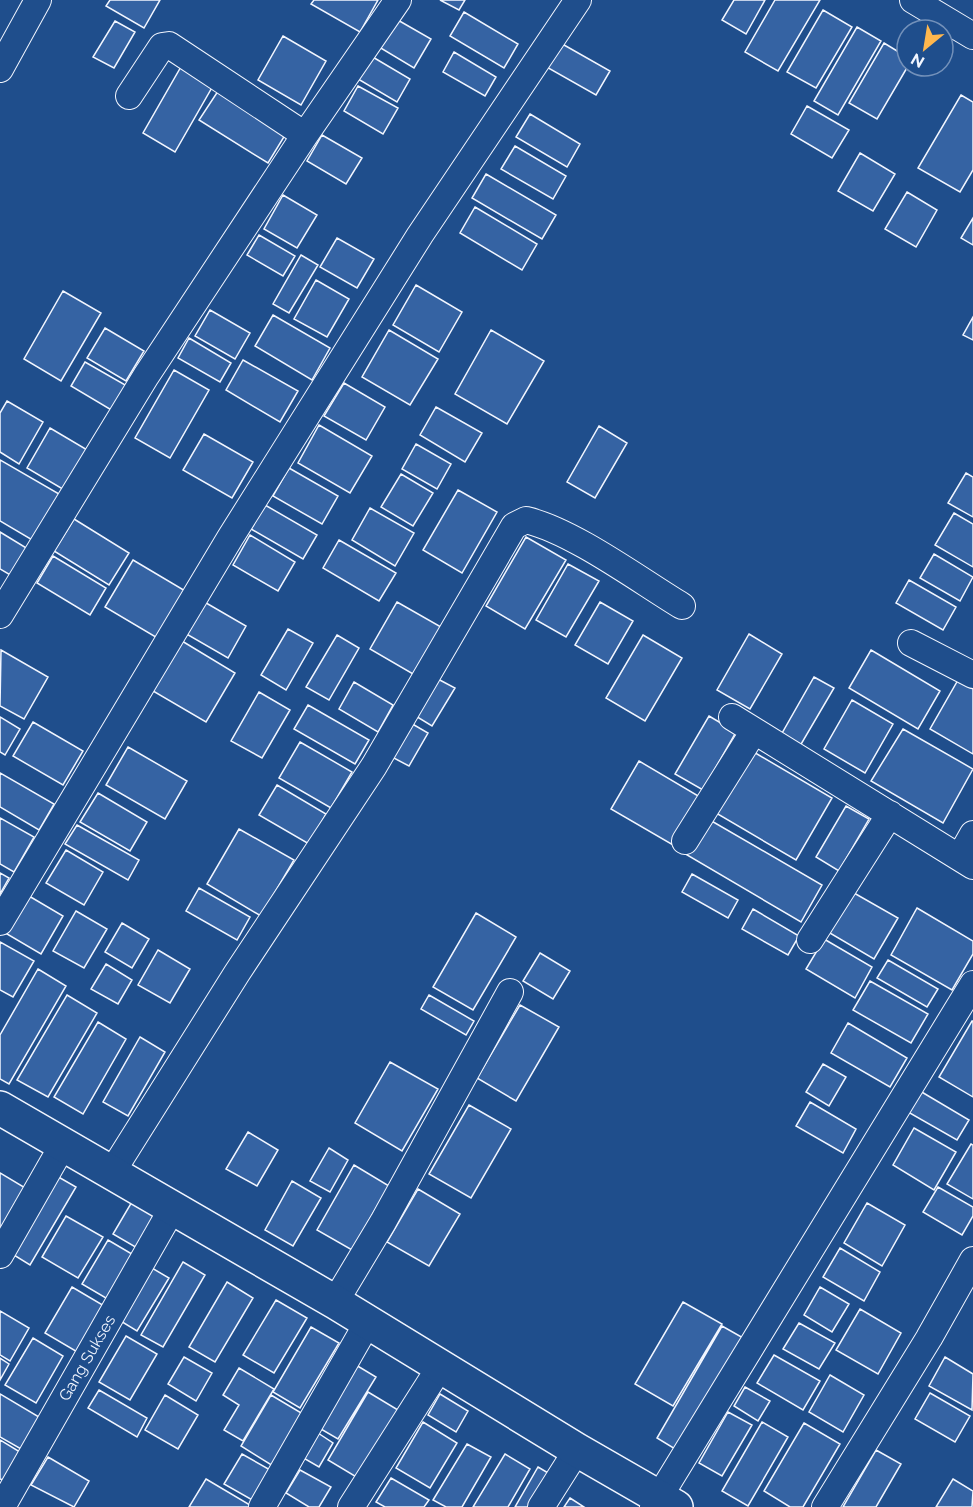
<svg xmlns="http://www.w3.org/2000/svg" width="973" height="1507" viewBox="0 0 973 1507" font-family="Raleway,sans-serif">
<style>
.building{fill:#3563a3;stroke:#f2f6ff;stroke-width:1.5}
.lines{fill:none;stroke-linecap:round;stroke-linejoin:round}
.street-casing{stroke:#f2f6ff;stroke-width:28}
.secondary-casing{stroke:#f2f6ff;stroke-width:36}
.street{stroke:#1f4e8c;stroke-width:26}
.secondary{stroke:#1f4e8c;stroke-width:33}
.labels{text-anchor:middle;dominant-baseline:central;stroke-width:4.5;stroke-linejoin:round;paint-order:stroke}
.street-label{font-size:16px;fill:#f2f6ff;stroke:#1f4e8c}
</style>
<rect width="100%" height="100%" fill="#1f4e8c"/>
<path class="building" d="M110 0H160L144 28 106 6Z
M314 0H378L360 32 311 4Z
M440 0H465L459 10Z
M734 0H765L746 34 722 20Z
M775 0H820L778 71 745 52Z
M823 10 852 27 816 88 787 72Z
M464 12 518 44 504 68 450 36Z
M396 19 431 39 414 68 379 47Z
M115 21 135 32 114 68 93 57Z
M857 27 881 41 838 115 814 101Z
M283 36 326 61 301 105 258 80Z
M557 41 610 71 596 95 543 65Z
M884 43 907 57 908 66 877 119 849 103Z
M454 52 496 77 485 96 443 72Z
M371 56 410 79 397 102 358 79Z
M182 65 214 84 175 152 143 133Z
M222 85 290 127 268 163 199 120Z
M358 86 398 108 383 134 344 111Z
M961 95 973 102V170L960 192 918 168Z
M807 106 849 130 832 158 791 134Z
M530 114 580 144 567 167 516 137Z
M322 135 362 158 346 184 307 161Z
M515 146 566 176 553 199 501 169Z
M860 153 895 174 873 211 838 191Z
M486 174 556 215 542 239 472 198Z
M907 192 937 210 916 247 885 229Z
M283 195 317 215 297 248 264 229Z
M475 207 537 244 522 270 460 233Z
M973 218V245L961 238Z
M259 235 295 256 283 276 247 255Z
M337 238 374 259 357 288 320 267Z
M301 255 318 265 289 313 273 304Z
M316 280 349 299 327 337 294 319Z
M416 285 462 312 439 352 393 325Z
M63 291 101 313 61 381 24 359Z
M210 310 250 333 235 359 195 336Z
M273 315 330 348 312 380 255 346Z
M973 317V340L963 335Z
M105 328 144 351 126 381 87 358Z
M389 330 438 359 410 405 362 377Z
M491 330 544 361 507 424 455 394Z
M189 338 231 363 220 382 178 358Z
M243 360 298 391 280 422 226 390Z
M85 362 127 386 113 411 71 386Z
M174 370 209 390 170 458 135 438Z
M344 383 385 407 366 440 324 416Z
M7 401 43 422 19 464 0 452V413Z
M436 407 482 433 465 462 420 435Z
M319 425 372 456 350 493 298 463Z
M599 426 627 443 595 498 567 482Z
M50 428 89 451 66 491 27 468Z
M204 434 253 462 232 498 183 470Z
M416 444 451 464 437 489 402 469Z
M0 460 66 498 39 544 0 521Z
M289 468 338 496 322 524 273 496Z
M966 473 973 477V517L948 503Z
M401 474 433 493 413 526 381 507Z
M458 490 497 512 462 573 423 550Z
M265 505 317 535 303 559 251 529Z
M370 508 414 533 395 566 352 540Z
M954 513 973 524V567L935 545Z
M74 519 129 553 109 585 54 551Z
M0 532 28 549 12 576 0 569Z
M250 535 295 562 278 591 233 565Z
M526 537 566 560 525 629 486 606Z
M339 540 396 573 379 601 323 568Z
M934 554 973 577 960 601 920 578Z
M53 556 106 588 90 615 37 583Z
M133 560 187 592 159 639 105 607Z
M568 564 599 581 566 637 536 620Z
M909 580 956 607 943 630 896 603Z
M201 600 246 626 228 658 183 632Z
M397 602 441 627 413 674 370 649Z
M600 602 633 621 608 664 575 645Z
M288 629 313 643 286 690 261 675Z
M749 634 782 654 750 709 717 690Z
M337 635 359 648 329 700 306 687Z
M643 635 682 658 645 721 606 698Z
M182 641 235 673 206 722 153 691Z
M1 650 48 677 24 719 0 706Z
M871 650 940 691 918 729 849 688Z
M814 677 834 688 800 746 781 735Z
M436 678 455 688 432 726 414 715Z
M958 680 973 689V754L930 729Z
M354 682 393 705 378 732 339 709Z
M259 692 290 710 262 758 231 741Z
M852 700 893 724 865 773 824 749Z
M308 705 369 740 355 764 294 729Z
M709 716 736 732 703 790 675 774Z
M0 717 20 729 5 755 0 752Z
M33 722 83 751 63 785 13 756Z
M409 722 428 733 409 766 390 756Z
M903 729 973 769 943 823 871 781Z
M300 742 352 772 331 808 279 778Z
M128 747 187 781 165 819 106 785Z
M752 751 832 798 796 860 716 813Z
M639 761 700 797 673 845 611 809Z
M0 773 54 804 39 830 0 807Z
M277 785 326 814 309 844 259 815Z
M98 793 147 822 130 851 80 822Z
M846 806 869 819 839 871 816 857Z
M703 816 822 885 801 922 682 852Z
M0 818 34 837 14 872 0 864Z
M77 825 139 860 128 880 65 844Z
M239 829 294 860 261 916 207 884Z
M66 850 103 872 84 905 46 883Z
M0 873 9 878 0 894Z
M692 874 738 900 728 918 682 892Z
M199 888 250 917 237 940 186 911Z
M847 889 898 918 874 959 823 929Z
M29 896 63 916 41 954 7 934Z
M917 908 973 941V954L952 990 891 955Z
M753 909 799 936 788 955 742 929Z
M76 911 107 929 84 968 53 951Z
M476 913 516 937 473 1010 433 987Z
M122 923 149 939 132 968 105 952Z
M824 939 872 967 855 998 806 969Z
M0 942 34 961 13 997 0 990Z
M158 950 190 969 170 1003 138 985Z
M540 953 570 971 553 999 523 981Z
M888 960 938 989 927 1007 877 978Z
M106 964 132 980 118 1004 91 989Z
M38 969 66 986 9 1084 0 1079V1035Z
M870 981 928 1014 911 1043 853 1010Z
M67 995 97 1013 48 1097 17 1080Z
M429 995 474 1021 466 1035 421 1009Z
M520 1005 559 1027 516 1101 477 1078Z
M972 1021H973V1097L939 1077Z
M98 1022 126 1039 83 1114 54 1097Z
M848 1023 907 1058 890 1087 831 1053Z
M140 1037 165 1052 128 1116 103 1102Z
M390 1062 438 1089 402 1151 355 1123Z
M823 1064 846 1077 829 1106 806 1092Z
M920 1091 969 1120 957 1140 908 1112Z
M810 1102 856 1129 843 1153 796 1126Z
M469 1105 511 1129 471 1198 429 1174Z
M914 1128 956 1152 934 1190 893 1165Z
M248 1132 278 1150 257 1186 226 1169Z
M971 1144 973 1145V1199L947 1184Z
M329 1148 348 1160 330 1192 310 1181Z
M354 1165 389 1186 352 1250 317 1230Z
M0 1173 27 1189 0 1235Z
M55 1175 76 1187 30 1265 9 1252Z
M292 1181 321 1198 293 1246 265 1230Z
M938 1187 973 1207V1216L962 1235 923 1212Z
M418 1189 460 1214 429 1266 387 1242Z
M133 1200 164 1218 144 1252 113 1234Z
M867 1203 905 1225 882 1266 844 1243Z
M66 1216 103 1237 78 1278 42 1257Z
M108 1240 137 1257 111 1301 82 1284Z
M840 1248 880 1272 864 1301 823 1277Z
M183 1262 205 1275 163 1347 141 1335Z
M145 1264 169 1278 137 1331 114 1317Z
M227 1282 253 1298 215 1362 189 1347Z
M72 1287 106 1307 79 1353 45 1333Z
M820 1287 849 1304 832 1332 804 1315Z
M276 1300 307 1318 274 1373 243 1355Z
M683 1302 722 1324 673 1406 635 1384Z
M860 1309 901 1333 878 1374 836 1350Z
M0 1311 29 1328 10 1361 0 1355Z
M799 1323 835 1343 819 1369 783 1349Z
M722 1326 745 1339 680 1452 657 1438Z
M311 1327 339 1343 300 1408 273 1392Z
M126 1336 157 1354 130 1400 99 1382Z
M33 1338 63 1356 36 1403 5 1385Z
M774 1355 820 1381 803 1410 757 1383Z
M184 1357 212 1373 196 1401 168 1384Z
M945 1357 973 1374 972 1410 929 1386Z
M0 1358 9 1364 0 1380Z
M351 1362 376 1377 338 1439 314 1425Z
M239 1368 274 1389 243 1441 224 1430 239 1405 223 1395Z
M830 1375 864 1395 843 1432 809 1412Z
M745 1387 770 1401 758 1421 734 1406Z
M99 1390 147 1418 137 1437 88 1408Z
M368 1392 398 1410 358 1478 328 1460Z
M930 1393 970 1416 955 1442 915 1419Z
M0 1394 39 1417 21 1449 0 1437Z
M440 1394 468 1411 456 1432 428 1415Z
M165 1395 198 1415 178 1449 145 1430Z
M271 1395 303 1414 273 1466 241 1446Z
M728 1412 752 1425 722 1476 699 1463Z
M423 1422 457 1443 430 1488 396 1468Z
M762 1422 788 1437 748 1506 722 1491Z
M804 1423 840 1444 803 1507H790L764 1491Z
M315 1431 333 1443 319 1467 300 1456Z
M0 1440 20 1452 3 1480 0 1479Z
M467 1444 491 1457 462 1507H446L433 1500Z
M876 1450 901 1464 876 1507H843Z
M242 1454 272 1471 254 1501 224 1484Z
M505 1454 530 1469 508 1507H473Z
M48 1457 89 1481 74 1507 31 1485Z
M538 1467 555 1477 537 1507H515Z
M300 1470 331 1487 319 1507H309L286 1493Z
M391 1478 429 1500 424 1507H385L376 1502Z
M206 1479 250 1505 249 1507H189Z
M953 1479 973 1491 972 1507H936Z
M570 1498 584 1507H564Z"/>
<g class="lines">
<defs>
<path id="street" d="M913 0 973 36
M0 69 38 0
M129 96 162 46 169 45 305 135
M0 615 146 376 305 135 398 0
M911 643 973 675
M732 717 973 866
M685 841 754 731
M960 857 973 834
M0 922 230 538 420 235 578 0
M810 940 890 814
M112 1172 237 973 374 766 514 526 526 520C573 531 639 580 682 606
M0 1255 64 1143
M335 1302 383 1222 510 992
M2 1507 172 1209
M262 1507 368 1322
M351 1507 440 1367
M541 1507 577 1450
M653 1507 973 984
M825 1507 929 1338 973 1260"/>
<path id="secondary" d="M0 1108 335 1302 577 1450 676 1507"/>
</defs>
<use href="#street" class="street-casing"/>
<use href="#secondary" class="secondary-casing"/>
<use href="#street" class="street"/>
<use href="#secondary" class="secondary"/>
</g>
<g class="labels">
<g class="street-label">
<text transform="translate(87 1358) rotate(-60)">Gang Sukses</text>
</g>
</g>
<g transform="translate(925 48) rotate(210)"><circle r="28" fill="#1f4e8c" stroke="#7391ba" stroke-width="1.5"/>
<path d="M0-4.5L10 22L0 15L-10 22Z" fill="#ffb74d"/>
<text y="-9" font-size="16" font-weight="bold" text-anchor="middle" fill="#f2f6ff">N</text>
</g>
</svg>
